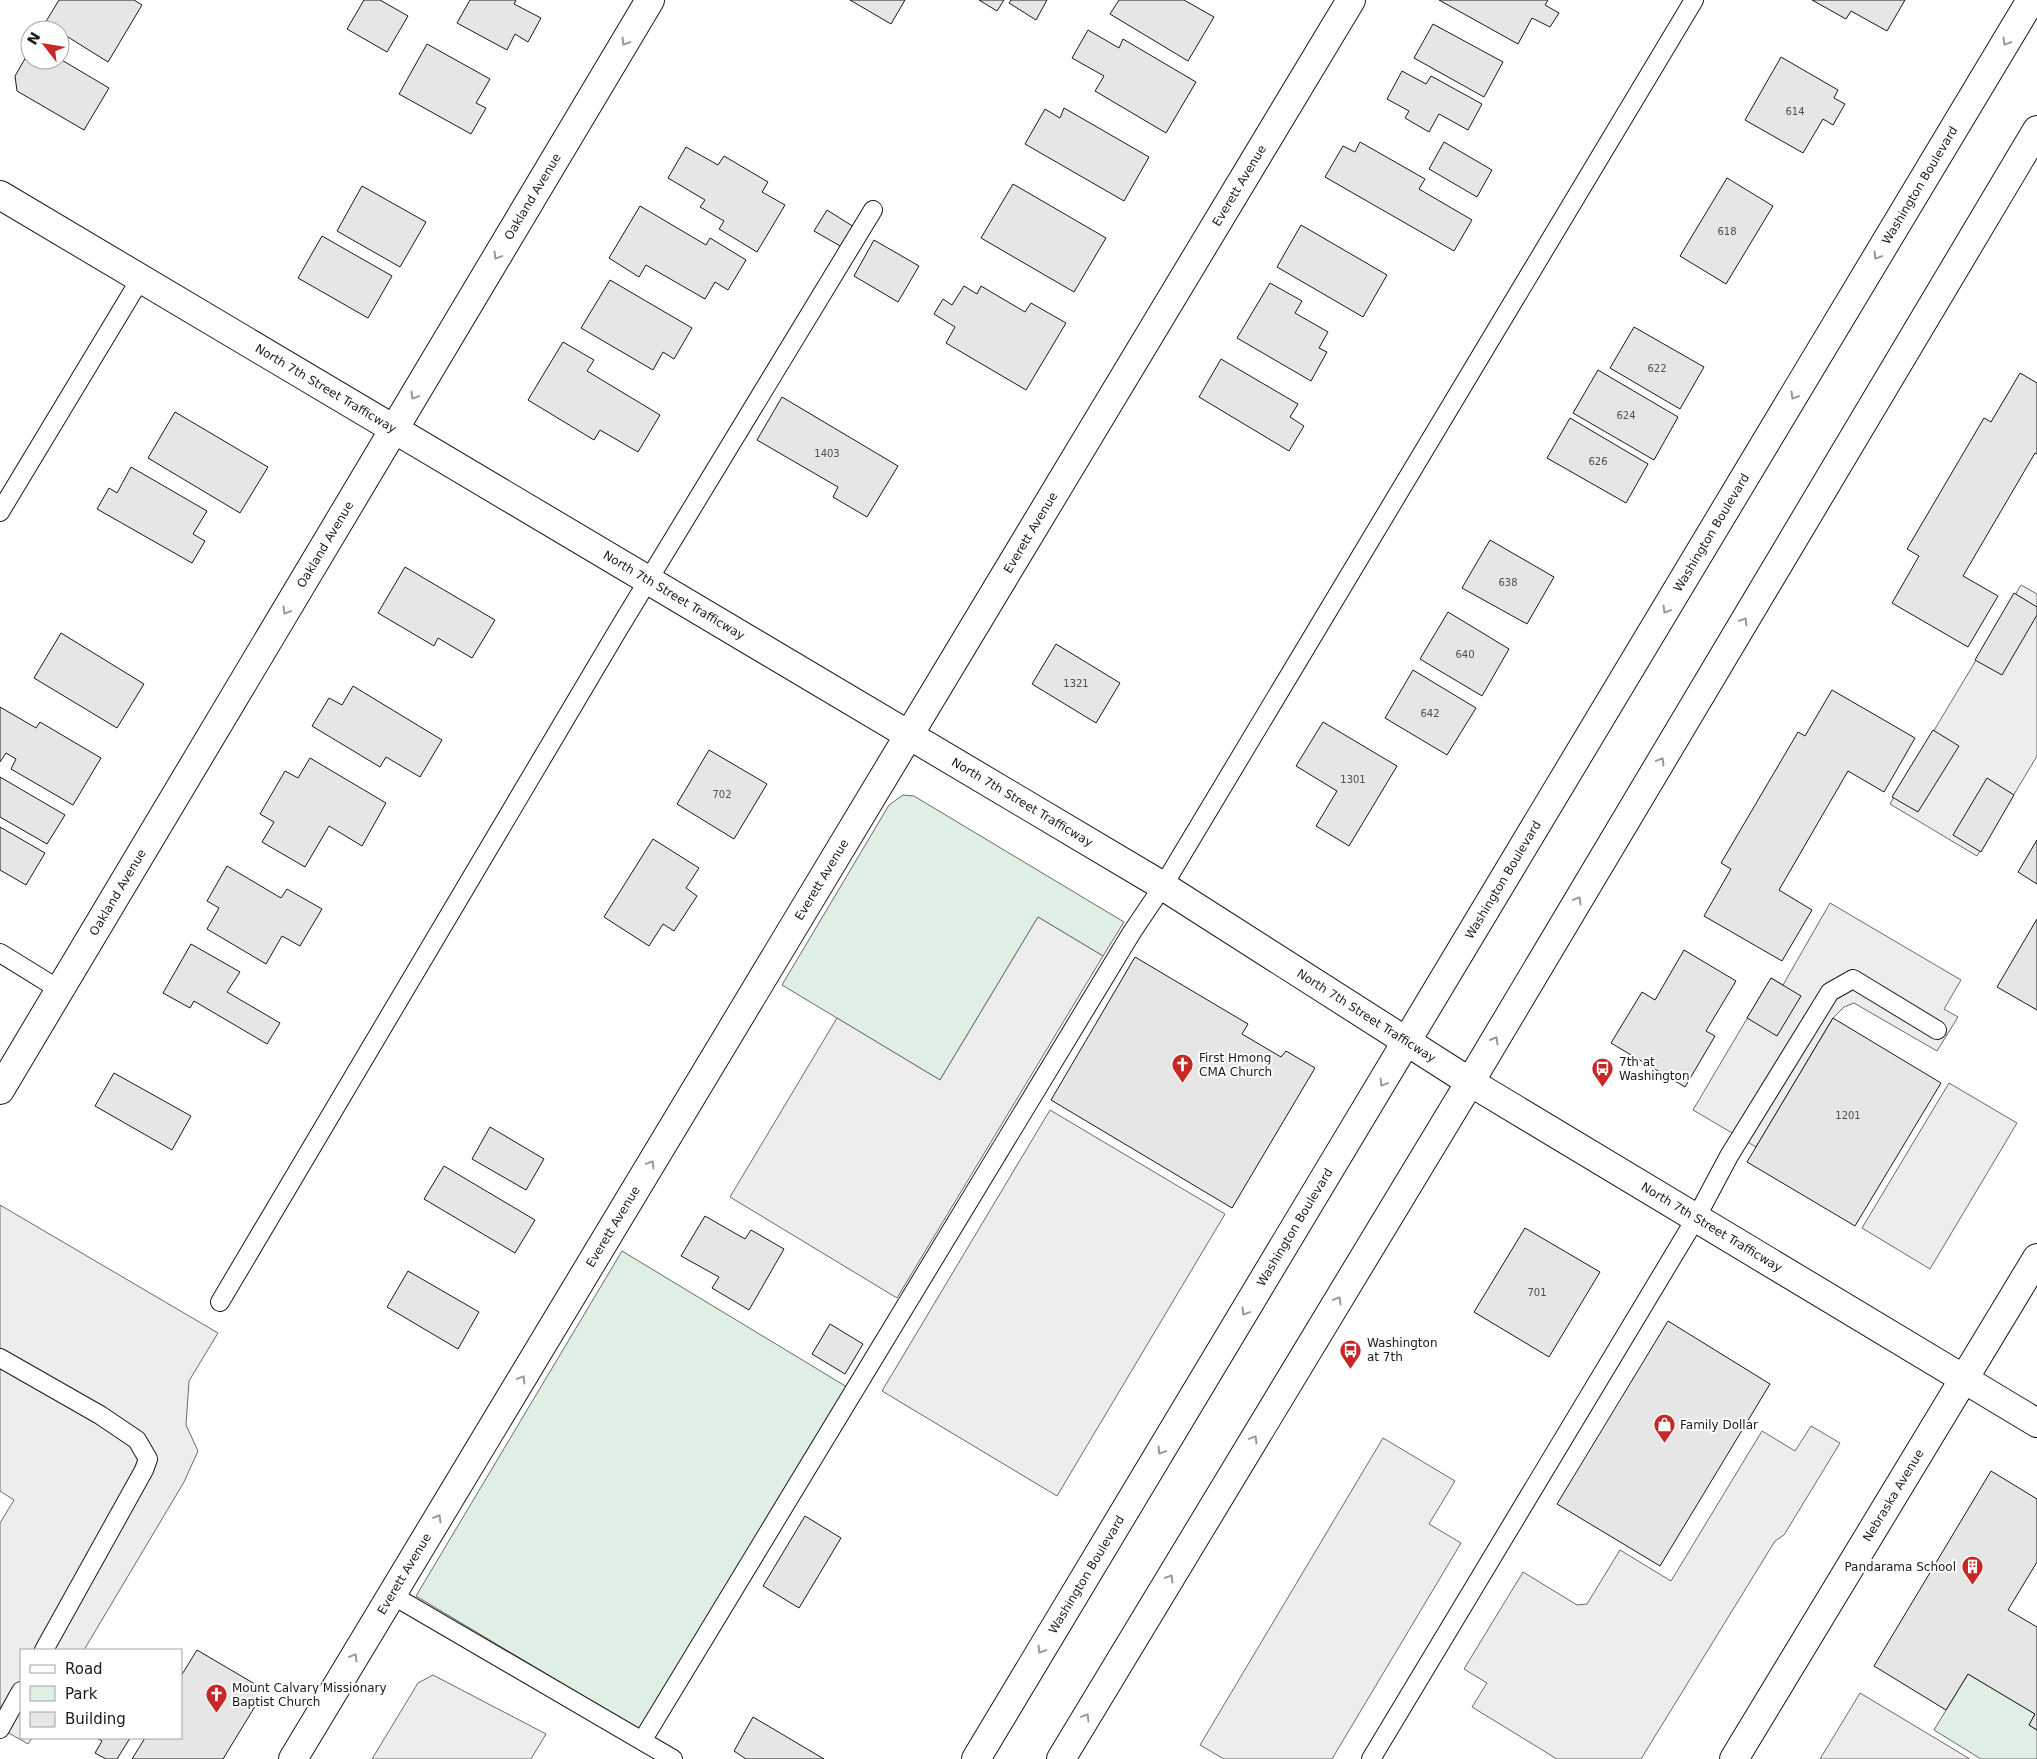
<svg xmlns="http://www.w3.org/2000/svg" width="2037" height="1759" viewBox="0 0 2037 1759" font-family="'DejaVu Sans',sans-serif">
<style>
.green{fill:#e0efe3;stroke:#6a6a6a}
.parking{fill:#ededed;stroke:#6a6a6a}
.building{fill:#e6e6e6;stroke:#1a1a1a}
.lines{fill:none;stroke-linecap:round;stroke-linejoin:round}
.service-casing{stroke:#1a1a1a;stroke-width:20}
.minor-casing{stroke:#1a1a1a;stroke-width:30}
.primary-casing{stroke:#1a1a1a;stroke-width:30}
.service{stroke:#fff;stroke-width:18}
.minor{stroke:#fff;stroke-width:28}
.primary{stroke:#fff;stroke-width:28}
.oneway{stroke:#989898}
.labels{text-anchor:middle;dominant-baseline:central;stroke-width:4;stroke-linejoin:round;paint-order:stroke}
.number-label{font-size:10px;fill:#4d4d4d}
.street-label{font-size:12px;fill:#1a1a1a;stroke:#fff}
.poi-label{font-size:12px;fill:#1a1a1a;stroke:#fff;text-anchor:start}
</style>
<rect width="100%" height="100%" fill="#fff"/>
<path class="green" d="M903 795 914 796 1124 922 1103 956 1038 917 940 1080 782 985 889 805Z
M622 1251 847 1387 642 1731 416 1596Z
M1968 1674 2035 1714 2029 1725 2037 1730V1759H1981L1934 1730Z"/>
<path class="parking" d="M2021 585 2037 594V756L1977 856 1890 804Z
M1830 903 1961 980 1944 1009 1958 1017 1937 1051 1854 1003 1844 1007 1833 1018 1756 1147 1693 1110 1771 978 1783 985Z
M1038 917 1103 956 897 1298 730 1197 837 1018 940 1080Z
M1949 1083 2017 1123 1930 1269 1862 1228Z
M1050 1110 1225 1214 1057 1496 882 1391Z
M0 1205 218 1333 189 1381 186 1425 198 1451 184 1482 84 1650H21V1738H32L28 1744 0 1728V1523L14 1500 0 1491Z
M1811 1426 1840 1443 1784 1535 1775 1541 1641 1759H1557L1472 1707 1487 1683 1464 1669 1523 1572 1577 1605 1587 1604 1620 1550 1671 1581 1762 1431 1795 1451Z
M1383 1438 1455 1481 1429 1524 1461 1543 1332 1759H1224L1200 1745Z
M433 1675 546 1734 531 1759H372L418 1683Z
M1860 1693 1970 1759H1820Z"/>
<path class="building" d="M59 0H134L142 5 108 62 60 32V30L45 23Z
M364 0H380L408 16 387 52 347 29Z
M470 0H516L514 4 541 18 528 42 515 34 507 50 457 23Z
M850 0H905L891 24Z
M979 0H1004L997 11Z
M1011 0H1047L1036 20 1009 3Z
M1119 0H1184L1214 17 1188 61 1110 14Z
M1439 0H1548L1545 5 1559 13 1550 27 1532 18 1518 44Z
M1812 0H1905L1887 31 1851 11 1846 19Z
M1433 24 1503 62 1484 97 1414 58Z
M1088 30 1119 48 1123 39 1196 82 1166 133 1095 91 1104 76 1072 58Z
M427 44 490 79 476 103 486 108 471 134 399 94Z
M30 50V60L60 59 109 88 84 130 17 91 15 76Z
M1781 57 1838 90 1834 98 1845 104 1833 125 1823 119 1803 153 1745 120Z
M1402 71 1426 84 1431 76 1482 104 1468 130 1439 114 1429 132 1405 118 1409 111 1387 99Z
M1064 108 1149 157 1124 201 1025 144 1045 109 1060 118Z
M1360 142 1425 179 1419 189 1472 220 1454 251 1325 177 1343 146 1355 152Z
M1444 142 1492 170 1477 197 1429 169Z
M686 147 718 165 724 156 768 182 762 192 785 205 757 252 719 229 724 221 700 207 705 200 668 178Z
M1727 178 1773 206 1726 284 1680 256Z
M1013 184 1106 238 1074 292 981 238Z
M362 186 426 222 400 267 337 231Z
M640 206 706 245 710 238 746 260 728 290 715 282 705 299 646 265 639 277 609 258Z
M827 210 854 227 842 247 814 231Z
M1301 225 1387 275 1363 317 1277 267Z
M322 236 392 276 368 318 298 278Z
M874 240 919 266 898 302 854 276Z
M610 280 692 328 674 359 663 352 653 370 581 328Z
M1270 283 1302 301 1295 313 1328 332 1319 348 1327 352 1311 381 1237 338Z
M964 286 977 294 981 286 1025 312 1031 303 1066 323 1026 390 946 343 955 327 934 314 943 299 952 305Z
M1634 327 1704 367 1680 409 1610 368Z
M563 342 594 360 587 371 660 415 638 452 600 430 594 440 528 400Z
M1221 359 1298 404 1290 417 1304 426 1289 451 1199 397Z
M1598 370 1678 417 1654 460 1573 413Z
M2020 373 2037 383V454L2035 453 1963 576 1998 596 1968 647 1892 603 1919 556 1907 549 1984 418 1991 422Z
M782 397 898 466 867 517 833 497 838 487 757 440Z
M175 412 268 467 240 513 148 458Z
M1570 418 1648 464 1626 503 1547 458Z
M131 467 207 511 193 534 205 541 192 563 97 509 109 488 117 493Z
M1490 540 1554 577 1527 624 1462 588Z
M405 567 495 620 472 658 438 638 434 646 378 613Z
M2014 593 2037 607V615L2002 675 1975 660Z
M1448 612 1509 649 1482 696 1420 659Z
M61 633 144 684 117 728 34 678Z
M1056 644 1120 683 1096 723 1032 684Z
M1413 670 1476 708 1447 755 1385 718Z
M353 686 442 740 420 777 386 757 380 767 312 726 329 698 342 705Z
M1832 690 1915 738 1884 792 1848 771 1779 890 1812 910 1782 961 1704 916 1731 869 1721 863 1798 732 1805 736Z
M0 707 36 728 40 722 101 758 73 805 11 769 16 759 6 753 0 762Z
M1323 722 1397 766 1349 846 1316 826 1337 791 1296 766Z
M1933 730 1959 746 1918 812 1892 797Z
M709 750 767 784 734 839 677 804Z
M310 758 386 803 362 846 329 826 305 867 262 842 274 822 260 814 285 771 298 778Z
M0 777 65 815 47 844 0 817Z
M1987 778 2014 795 1981 852 1953 835Z
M0 827 45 853 26 885 0 870Z
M653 839 699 868 686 888 697 896 674 931 663 924 649 946 604 917Z
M2037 840V884L2018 872Z
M227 866 281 898 287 889 322 909 300 946 282 936 266 964 207 929 219 908 207 901Z
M2037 919V1010L1997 987Z
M191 944 240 972 227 992 280 1023 267 1044 194 1001 190 1008 163 993Z
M1684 950 1736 981 1706 1031 1715 1036 1685 1087 1611 1043 1642 992 1655 1000Z
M1135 957 1248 1024 1242 1034 1281 1057 1286 1051 1315 1068 1232 1208 1051 1100Z
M1771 978 1801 996 1777 1036 1747 1018Z
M1833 1018 1941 1083 1855 1226 1747 1162Z
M114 1073 191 1116 172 1150 95 1106Z
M490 1127 544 1159 526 1190 472 1159Z
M444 1166 535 1220 515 1253 424 1199Z
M705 1216 745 1239 751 1230 784 1249 749 1310 712 1288 719 1277 681 1256Z
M1525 1228 1600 1272 1549 1357 1474 1312Z
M408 1271 479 1312 458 1349 387 1307Z
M1668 1321 1770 1384 1660 1566 1557 1504Z
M830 1324 863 1344 845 1374 812 1354Z
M1991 1471 2037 1499V1562L2008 1610 2037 1627V1730L2029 1725 2035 1714 1968 1674 1946 1710 1874 1666Z
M805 1516 841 1538 799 1608 763 1586Z
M197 1650 265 1690 223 1759H132L145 1738H181V1676Z
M753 1717 824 1759H746L734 1751Z
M97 1738H130L117 1759H106L95 1753 102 1741Z"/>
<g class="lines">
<defs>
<path id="service" d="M0 512 141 278
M0 953 60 990
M220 1302 618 630 873 210
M0 1358 100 1415 137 1440 148 1459 144 1470 44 1650
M392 1595 673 1759
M0 1729 21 1691
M642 1741 1132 932 1163 886 1694 0
M1371 1759 1696 1218 1729 1156 1830 992 1853 979 1937 1030"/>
<g id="minor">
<path id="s1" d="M0 1090 650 0"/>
<path id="s2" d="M293 1759 1351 0"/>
<path id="s3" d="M1734 1759 2037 1258"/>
</g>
<g id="primary">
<path id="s4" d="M0 195 1163 886 1470 1082 2037 1423"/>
<path id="s5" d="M976 1759 2031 0"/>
<path d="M1061 1759 1470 1082 2037 130"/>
</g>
</defs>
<use href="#service" class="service-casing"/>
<use href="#minor" class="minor-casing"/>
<use href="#primary" class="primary-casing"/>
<use href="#service" class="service"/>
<use href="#minor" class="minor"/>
<use href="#primary" class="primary"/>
</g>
<defs><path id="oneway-chevron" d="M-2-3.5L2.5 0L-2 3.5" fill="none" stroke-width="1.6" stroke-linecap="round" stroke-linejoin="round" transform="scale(1.25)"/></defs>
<g class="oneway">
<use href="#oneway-chevron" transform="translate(625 42) rotate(121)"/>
<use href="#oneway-chevron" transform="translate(2006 42) rotate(121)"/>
<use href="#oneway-chevron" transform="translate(497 256) rotate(121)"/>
<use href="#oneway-chevron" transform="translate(1877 256) rotate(121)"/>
<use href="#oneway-chevron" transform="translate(414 396) rotate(121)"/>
<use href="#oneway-chevron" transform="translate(1794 396) rotate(121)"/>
<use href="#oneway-chevron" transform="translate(1666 610) rotate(121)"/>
<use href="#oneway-chevron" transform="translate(286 611) rotate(121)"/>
<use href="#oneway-chevron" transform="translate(1744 621) rotate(-59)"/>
<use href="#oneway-chevron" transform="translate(1661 761) rotate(-59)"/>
<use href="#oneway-chevron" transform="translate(1578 900) rotate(-59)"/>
<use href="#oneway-chevron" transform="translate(1495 1040) rotate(-60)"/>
<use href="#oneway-chevron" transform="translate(1383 1083) rotate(121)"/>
<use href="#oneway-chevron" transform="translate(651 1164) rotate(-59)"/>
<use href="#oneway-chevron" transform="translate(1338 1300) rotate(-59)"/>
<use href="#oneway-chevron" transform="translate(1245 1312) rotate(121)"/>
<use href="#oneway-chevron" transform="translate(522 1379) rotate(-59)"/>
<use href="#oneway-chevron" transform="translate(1254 1439) rotate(-59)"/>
<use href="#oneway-chevron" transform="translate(1161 1451) rotate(121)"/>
<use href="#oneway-chevron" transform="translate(438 1518) rotate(-59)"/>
<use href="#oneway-chevron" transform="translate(1170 1578) rotate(-59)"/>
<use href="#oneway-chevron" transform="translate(1041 1650) rotate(121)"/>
<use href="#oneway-chevron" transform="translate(354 1657) rotate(-59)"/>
<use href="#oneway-chevron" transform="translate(1086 1717) rotate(-59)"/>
</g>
<defs>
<symbol id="church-pin" viewBox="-11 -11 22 30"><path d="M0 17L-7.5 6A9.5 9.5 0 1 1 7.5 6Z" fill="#c62828" stroke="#fff"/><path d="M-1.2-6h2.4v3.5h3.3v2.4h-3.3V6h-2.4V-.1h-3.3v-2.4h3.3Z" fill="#fff"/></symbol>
<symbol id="bus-pin" viewBox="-11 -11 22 30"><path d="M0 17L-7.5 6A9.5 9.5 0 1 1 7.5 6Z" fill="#c62828" stroke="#fff"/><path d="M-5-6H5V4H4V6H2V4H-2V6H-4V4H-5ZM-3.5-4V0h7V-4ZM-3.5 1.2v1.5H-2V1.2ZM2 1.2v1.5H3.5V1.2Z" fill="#fff"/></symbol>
<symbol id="shop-pin" viewBox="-11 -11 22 30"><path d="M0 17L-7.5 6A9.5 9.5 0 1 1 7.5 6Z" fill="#c62828" stroke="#fff"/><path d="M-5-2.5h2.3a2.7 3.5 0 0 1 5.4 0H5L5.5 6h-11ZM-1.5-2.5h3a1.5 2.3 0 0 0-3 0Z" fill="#fff"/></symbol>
<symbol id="building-pin" viewBox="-11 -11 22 30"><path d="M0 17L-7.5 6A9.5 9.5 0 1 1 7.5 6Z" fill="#c62828" stroke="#fff"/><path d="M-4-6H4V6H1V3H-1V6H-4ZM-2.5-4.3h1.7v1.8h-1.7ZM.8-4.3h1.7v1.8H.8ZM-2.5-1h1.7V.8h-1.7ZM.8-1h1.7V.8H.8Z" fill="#fff"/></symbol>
</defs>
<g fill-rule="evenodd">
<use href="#church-pin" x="1170" y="1052" width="25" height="34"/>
<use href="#bus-pin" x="1590" y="1056" width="25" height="34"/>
<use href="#bus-pin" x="1338" y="1338" width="25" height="34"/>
<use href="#shop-pin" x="1652" y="1412" width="25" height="34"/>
<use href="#building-pin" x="1960" y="1554" width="25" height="34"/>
<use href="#church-pin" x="204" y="1682" width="25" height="34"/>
</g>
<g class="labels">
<g class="number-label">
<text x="1795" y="111">614</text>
<text x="1727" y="231">618</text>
<text x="1657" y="368">622</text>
<text x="1626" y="415">624</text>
<text x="827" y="453">1403</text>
<text x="1598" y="461">626</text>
<text x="1508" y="582">638</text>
<text x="1465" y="654">640</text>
<text x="1076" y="683">1321</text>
<text x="1430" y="713">642</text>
<text x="1353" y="779">1301</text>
<text x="722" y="794">702</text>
<text x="1848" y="1115">1201</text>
<text x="1537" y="1292">701</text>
</g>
<g class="street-label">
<text stroke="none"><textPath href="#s2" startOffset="1836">Everett Avenue</textPath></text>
<text stroke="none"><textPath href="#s5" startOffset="1835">Washington Boulevard</textPath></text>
<text stroke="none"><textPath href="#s1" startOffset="1040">Oakland Avenue</textPath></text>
<text stroke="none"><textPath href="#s4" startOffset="379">North 7th Street Trafficway</textPath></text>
<text stroke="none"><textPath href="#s2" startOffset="1431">Everett Avenue</textPath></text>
<text stroke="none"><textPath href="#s5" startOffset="1430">Washington Boulevard</textPath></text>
<text stroke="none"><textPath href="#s1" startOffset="635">Oakland Avenue</textPath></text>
<text stroke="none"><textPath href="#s4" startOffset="784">North 7th Street Trafficway</textPath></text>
<text stroke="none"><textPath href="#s4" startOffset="1189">North 7th Street Trafficway</textPath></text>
<text stroke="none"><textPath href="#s2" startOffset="1026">Everett Avenue</textPath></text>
<text stroke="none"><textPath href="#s5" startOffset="1025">Washington Boulevard</textPath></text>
<text stroke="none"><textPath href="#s1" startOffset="230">Oakland Avenue</textPath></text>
<text stroke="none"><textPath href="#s4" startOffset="1594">North 7th Street Trafficway</textPath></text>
<text stroke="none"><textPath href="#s2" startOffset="621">Everett Avenue</textPath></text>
<text stroke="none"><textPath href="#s5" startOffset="620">Washington Boulevard</textPath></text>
<text stroke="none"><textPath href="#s4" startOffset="1999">North 7th Street Trafficway</textPath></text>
<text stroke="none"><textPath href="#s3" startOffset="308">Nebraska Avenue</textPath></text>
<text stroke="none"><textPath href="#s2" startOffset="216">Everett Avenue</textPath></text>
<text stroke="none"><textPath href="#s5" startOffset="215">Washington Boulevard</textPath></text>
</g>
<g class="poi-label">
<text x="1199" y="1058">First Hmong<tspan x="1199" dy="14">CMA Church</tspan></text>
<text x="1619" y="1062">7th at<tspan x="1619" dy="14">Washington</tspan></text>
<text x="1367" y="1343">Washington<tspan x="1367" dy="14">at 7th</tspan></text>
<text x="1680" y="1425">Family Dollar</text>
<text x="1956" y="1567" text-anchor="end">Pandarama School</text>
<text x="232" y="1688">Mount Calvary Missionary<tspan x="232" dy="14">Baptist Church</tspan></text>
</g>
</g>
<rect x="20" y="1649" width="162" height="90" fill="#ffffff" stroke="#a3a3a3"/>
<rect x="30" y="1665" width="25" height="8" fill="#ffffff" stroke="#a3a3a3"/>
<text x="65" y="1674" font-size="15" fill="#1a1a1a">Road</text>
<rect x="30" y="1686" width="25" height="15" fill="#e0efe3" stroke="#a3a3a3"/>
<text x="65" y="1699" font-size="15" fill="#1a1a1a">Park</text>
<rect x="30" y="1712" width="25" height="15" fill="#e6e6e6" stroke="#a3a3a3"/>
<text x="65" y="1724" font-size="15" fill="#1a1a1a">Building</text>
<g transform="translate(45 45) rotate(301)"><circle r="24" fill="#ffffff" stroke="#a3a3a3"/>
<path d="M0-4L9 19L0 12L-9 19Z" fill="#c62828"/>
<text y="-8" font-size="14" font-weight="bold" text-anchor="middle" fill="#1a1a1a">N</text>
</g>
</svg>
